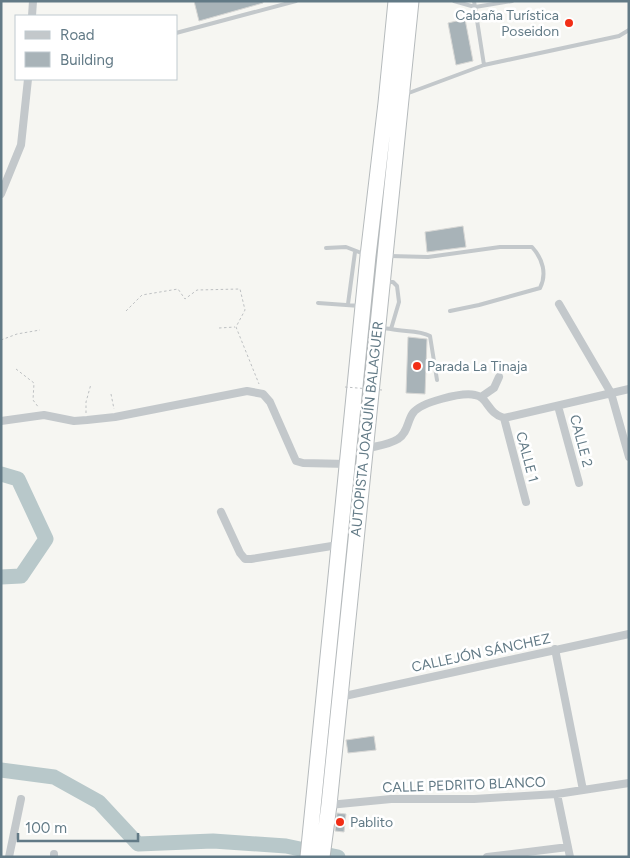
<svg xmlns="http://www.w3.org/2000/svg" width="630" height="858" viewBox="0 0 630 858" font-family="Figtree,sans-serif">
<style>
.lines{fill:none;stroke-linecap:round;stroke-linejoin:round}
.river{stroke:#b8c8ca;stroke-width:15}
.building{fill:#a8b3b8;stroke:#d7d7d5}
.highway-casing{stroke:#b5babc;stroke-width:17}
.path{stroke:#bec1c3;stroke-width:1;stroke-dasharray:2.5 2.5;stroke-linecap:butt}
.lane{stroke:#c3c8cb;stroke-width:4}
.street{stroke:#c3c8cb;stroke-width:8}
.highway{stroke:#fff;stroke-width:15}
.path-bridge{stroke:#bec1c3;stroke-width:1;stroke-dasharray:2.5 2.5;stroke-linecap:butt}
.poi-dot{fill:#f22e16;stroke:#fff;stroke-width:2}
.labels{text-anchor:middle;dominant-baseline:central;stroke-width:5;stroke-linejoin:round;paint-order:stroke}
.poi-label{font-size:14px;fill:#627a86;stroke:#fff;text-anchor:start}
.street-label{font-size:14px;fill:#627a86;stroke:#fff}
</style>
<rect width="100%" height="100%" fill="#f6f6f2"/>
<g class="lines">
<path class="river" d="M1 474 18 479 46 539 21 576 1 577
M1 770 54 777 99 802 138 844 213 841 286 846 338 857"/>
</g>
<path class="building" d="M194 1H263V3L199 21Z
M465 19 473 61 456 65 448 23Z
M463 226 466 247 427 252 425 232Z
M408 337 427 339 425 394 406 393Z
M374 736 376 750 348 753 346 740Z
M337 813 346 814 344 832 335 831Z"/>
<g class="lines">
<defs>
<path id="highway" d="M308 857 368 256 386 103 396 1
M322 857 329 805 411 1"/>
</defs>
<use href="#highway" class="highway-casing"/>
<path class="path" d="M126 311 142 295 178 289 185 299 197 290 240 289 245 310 236 327 259 384
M219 328 235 327
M1 340 17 334 40 330
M16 369 34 383 33 400 39 408
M111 394 114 409
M86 413V402L91 384"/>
<path class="lane" d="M454 1 475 7 512 1
M474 1 484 65
M176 33 296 1
M406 94 484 65 619 36 629 30
M326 248 346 247 364 254
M390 256 428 257 500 247H532C543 259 547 274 540 288L479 305 450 311
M318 303 360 306
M348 304 355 252
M382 328 391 329 399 302 397 286 393 282H387
M391 329C403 332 419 330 430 336L437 380"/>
<path class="street" d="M32 16 33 1
M1 194 21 145 28 79
M559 304 611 393 629 457
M481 397 494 388 499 377
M558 406 579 483
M504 418 526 502
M1 421 44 415 74 421 87 420 115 417 247 391 263 394 270 402 296 461 303 463 348 464
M365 449C375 446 389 445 398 439 408 433 407 421 413 413 421 402 462 392 475 395 488 397 487 413 504 418L629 389
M221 512 240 553 245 559H251L338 545
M555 649 583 790
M340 697 629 634
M557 794 570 857
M329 805 391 799H474L557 794 629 783
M9 857 21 799
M54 857V854
M487 857 568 847"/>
<use href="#highway" class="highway"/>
<path class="path-bridge" d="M345 387 382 390"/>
</g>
<g class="poi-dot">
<circle cx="569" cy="23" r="5"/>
<circle cx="417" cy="366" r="5"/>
<circle cx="340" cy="822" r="5"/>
</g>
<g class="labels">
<g class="poi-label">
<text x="559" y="15" text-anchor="end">Cabaña Turística<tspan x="559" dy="16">Poseidon</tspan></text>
<text x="427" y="366">Parada La Tinaja</text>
<text x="350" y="822">Pablito</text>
</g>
<g class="street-label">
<text transform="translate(367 429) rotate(-84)">AUTOPISTA JOAQUÍN BALAGUER</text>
<text transform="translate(581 441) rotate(75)">CALLE 2</text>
<text transform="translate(527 457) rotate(75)">CALLE 1</text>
<text transform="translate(481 653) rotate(-12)">CALLEJÓN SÁNCHEZ</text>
<text transform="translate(464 785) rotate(-2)">CALLE PEDRITO BLANCO</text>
</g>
</g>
<rect width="630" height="858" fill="none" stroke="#627a86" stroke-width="5"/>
<rect x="15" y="15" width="162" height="65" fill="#ffffff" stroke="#c0cacf"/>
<rect x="25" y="31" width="25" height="8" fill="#c3c8cb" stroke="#c0cacf"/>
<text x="60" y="40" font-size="15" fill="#627a86">Road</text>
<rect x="25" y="52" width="25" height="15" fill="#a8b3b8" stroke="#c0cacf"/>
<text x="60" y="65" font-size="15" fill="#627a86">Building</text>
<path d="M18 833v8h120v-8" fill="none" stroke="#627a86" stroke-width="2.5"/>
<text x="25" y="833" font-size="15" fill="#627a86" stroke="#ffffff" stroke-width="4" paint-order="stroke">100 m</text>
</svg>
